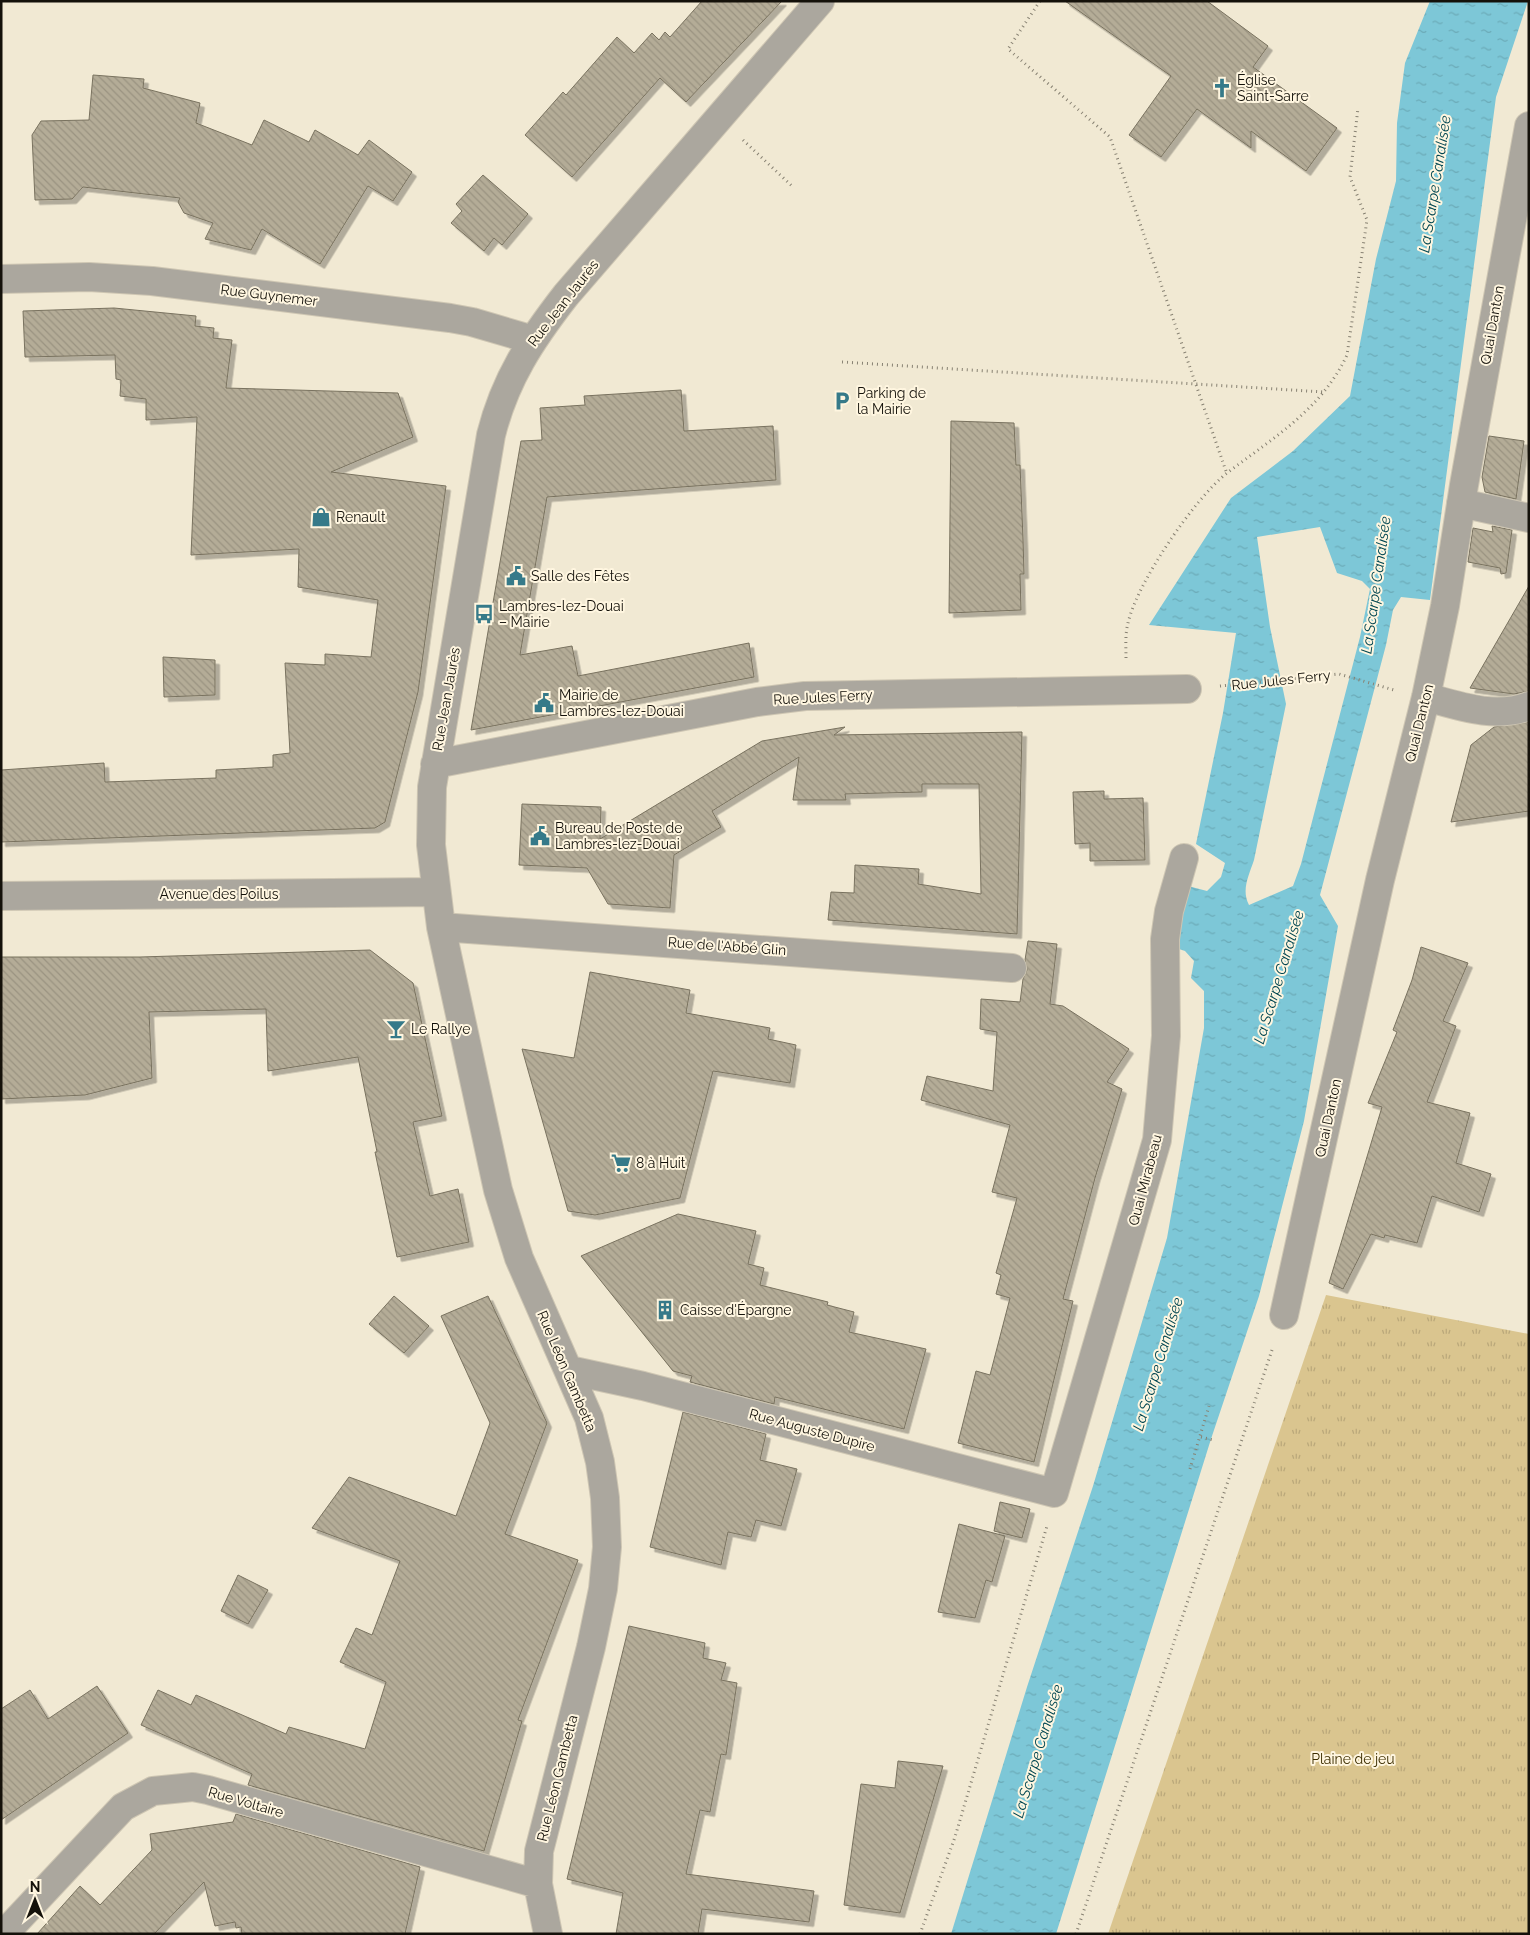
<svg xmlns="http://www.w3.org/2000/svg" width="1530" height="1935" viewBox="0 0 1530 1935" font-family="Raleway,sans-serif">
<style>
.park{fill:url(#park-tufts)}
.water{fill:url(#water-ripples);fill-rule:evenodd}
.building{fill:url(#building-back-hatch);stroke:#79725f;filter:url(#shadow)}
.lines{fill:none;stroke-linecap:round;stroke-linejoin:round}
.minor-casing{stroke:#cec6b3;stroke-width:30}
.path{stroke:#878172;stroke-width:3;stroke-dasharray:1 4;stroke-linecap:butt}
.minor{stroke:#aba79e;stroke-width:28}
.labels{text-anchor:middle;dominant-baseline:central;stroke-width:4;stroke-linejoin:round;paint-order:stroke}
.poi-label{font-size:14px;fill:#14110a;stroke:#fff6e0;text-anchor:start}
.street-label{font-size:14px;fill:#14110a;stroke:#fff6e0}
.park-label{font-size:14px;fill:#3d2e00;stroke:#fff6e0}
.water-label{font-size:15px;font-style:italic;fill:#004651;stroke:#fff6e0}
</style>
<defs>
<pattern id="park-tufts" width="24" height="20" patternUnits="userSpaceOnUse" patternTransform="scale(1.25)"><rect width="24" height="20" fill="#dac58f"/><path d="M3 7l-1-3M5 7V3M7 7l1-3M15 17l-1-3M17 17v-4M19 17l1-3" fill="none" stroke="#baa87a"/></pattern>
<pattern id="water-ripples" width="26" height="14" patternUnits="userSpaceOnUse" patternTransform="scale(1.25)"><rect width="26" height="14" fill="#7dc7d7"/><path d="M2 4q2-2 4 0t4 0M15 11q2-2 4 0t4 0" fill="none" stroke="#6baab7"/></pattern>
<pattern id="building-back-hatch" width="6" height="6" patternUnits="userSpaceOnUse" patternTransform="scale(1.25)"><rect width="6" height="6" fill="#b4ac97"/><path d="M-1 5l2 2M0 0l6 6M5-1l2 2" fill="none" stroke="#9a9381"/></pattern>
<filter id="shadow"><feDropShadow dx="4.5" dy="4.5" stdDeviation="0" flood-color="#0004"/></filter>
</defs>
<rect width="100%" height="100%" fill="#f1e9d3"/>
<path class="park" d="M1326 1295 1529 1334V1934H1108Z"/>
<path class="water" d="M1430 1H1528L1496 97 1430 600 1401 597 1393 610 1386 645 1320 895 1338 926 1304 1121 1259 1296 1211 1439 1056 1934H951L1027 1687 1093 1486 1167 1238 1204 1028V991L1191 978 1194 961 1185 951 1173 947 1188 886 1207 891 1221 877 1225 863 1196 844 1223 713 1236 633 1149 625 1231 498 1293 451 1350 396 1376 259 1396 181 1397 123 1405 63ZM1320 527 1337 573 1362 581 1370 589 1360 637 1301 864 1293 886 1249 905C1241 890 1249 875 1254 860L1286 704 1270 627 1257 537Z"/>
<path class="building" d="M702 1H782L686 102 660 78 572 177 525 135 563 92 566 95 617 37 634 53 652 33 659 40 665 32 670 37Z
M1065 1H1207L1268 46 1253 67 1337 128 1306 171 1251 131V148L1197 109 1161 157 1129 135 1171 76Z
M93 75 144 79 143 88 200 103 196 123 252 145 264 120 309 142 315 130 358 155 369 140 412 172 393 201 368 186 320 264 262 229 251 250 205 239 213 223 184 213 178 202 180 198 83 187 72 199 35 200 32 135 41 121 89 120Z
M483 175 528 214 502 245 494 238 484 251 451 223 462 211 456 204Z
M114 308 196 316 195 326 214 328 213 338 232 340 226 388 398 393 413 437 331 472 446 486 418 692 385 822 375 828 1 842V770L104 763 105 782 216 778V770L273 767V755L290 753 285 663 325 665V654L371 657 378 600 298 587 299 549 191 555 197 417 146 420V399L120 396 121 380 116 379 115 355 25 357 23 311Z
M681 390 684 431 773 426 776 480 547 497 520 655 572 646 578 676 749 643 754 677 471 730 521 441 542 440 540 408 585 405 584 396Z
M951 421 1014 423 1016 465H1020L1023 539 1024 574H1020L1021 610 949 613Z
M1489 436 1524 441 1516 499 1485 492 1482 477Z
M1492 526 1512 530 1506 573 1501 574 1500 568 1468 562 1473 528 1493 532Z
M1529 586V691L1514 694 1470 688Z
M163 657 215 660V695L164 697Z
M1529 722V811L1451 822 1471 745 1494 727Z
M845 727 834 735 1022 732 1017 934 828 920 831 892 854 893 855 865 919 869 918 884 981 894 979 784H922V792L845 794 846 800H793L799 757 712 811 721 827 674 855 670 908 608 904 587 868 519 865 522 804 601 807 600 839 762 741Z
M1104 791V799L1143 798 1145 860 1090 861V843L1075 844 1073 792Z
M1028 941 1057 944 1050 1004 1063 1006 1129 1049 1107 1082 1122 1089 1095 1178 1063 1299 1073 1301 1034 1462 958 1443 976 1371 990 1375 1010 1298 996 1294 1001 1275 996 1273 1017 1198 992 1192 1010 1125 921 1100 927 1076 993 1091 997 1032 980 1029 981 999 1020 1002 1023 979 1027 970 1025 960Z
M1421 947 1468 963 1443 1021 1456 1026 1427 1102 1470 1113 1456 1163 1491 1174 1479 1212 1432 1196 1417 1243 1385 1235 1384 1238 1371 1234 1343 1289 1329 1283 1382 1107 1368 1103 1397 1032 1393 1030 1412 980Z
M370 950 413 983 442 1116 413 1122 430 1196 458 1189 469 1242 397 1257 375 1152H377L358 1057 268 1071 266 1009 149 1012 152 1078 85 1095 1 1099V957H140Z
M590 972 690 990 686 1013 770 1028 768 1039 796 1045 790 1083 713 1071 680 1198 595 1215 568 1211 522 1049 574 1058Z
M678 1214 756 1231 748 1264 764 1268 760 1285 828 1302 827 1305 854 1312 849 1332 926 1349 904 1429 775 1397 774 1404 690 1382 692 1376 673 1371 581 1256Z
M394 1296 429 1326 404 1353 369 1324Z
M488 1296 547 1423 505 1534 578 1560 518 1720 522 1721 484 1851 248 1785 252 1774 141 1725 158 1690 191 1705 196 1695 286 1734 289 1727 365 1749 386 1682 340 1662 356 1628 372 1635 400 1561 312 1528 349 1477 456 1516 490 1423 441 1316Z
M683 1412 766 1434 760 1460 797 1469 781 1526 756 1520 751 1537 728 1532 721 1565 650 1547Z
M1000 1502 1030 1509 1022 1538 994 1531Z
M959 1524 1005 1536 992 1582 986 1580 975 1618 938 1612Z
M238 1575 268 1590 248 1624 221 1611Z
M629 1626 705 1643 703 1658 726 1663 721 1680 737 1683 726 1755 721 1754 710 1812 700 1810 686 1874 814 1891 809 1922 702 1909 698 1934H616L623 1893 567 1879Z
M97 1686 128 1733 1 1820V1709L30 1690 48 1719Z
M898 1761 943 1766 900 1913 844 1905 861 1784 895 1788Z
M236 1814 420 1867 405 1934H242L241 1927 236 1928 235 1922 215 1926 204 1882 154 1934H37L80 1886 100 1905 152 1850 150 1834 233 1822Z"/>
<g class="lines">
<defs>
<path id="minor" d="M1 279 89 277 152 281 450 318 472 322 533 340
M1461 503 1529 518
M1426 697C1459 706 1495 719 1529 706
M435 764 757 702 805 696 1187 689
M1 896 436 892
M441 927 1012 968
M1284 1315 1380 880 1426 697 1445 606 1464 485 1529 126
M569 1370 643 1386 1054 1493 1157 1140 1166 1036 1165 939 1169 911 1184 858
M4 1934 123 1807 153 1791 193 1787 208 1790 538 1884
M548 1934 538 1884 539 1851 591 1647 603 1589 607 1547 605 1498 600 1462 589 1418 519 1258 498 1190 441 927 431 845 432 787 491 435C505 379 531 340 566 295L820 1"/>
</defs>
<use href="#minor" class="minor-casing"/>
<path class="path" d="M1040 1 1008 49 1110 137 1227 474
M743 140 793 187
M842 362 1324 392
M1126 658C1126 647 1125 634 1128 623 1137 583 1194 499 1227 473 1273 438 1322 409 1347 355L1367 220 1350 177 1358 108
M1220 686 1339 674 1394 690
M1201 1437 1213 1440
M1190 1469 1209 1406
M920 1934 955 1837 1047 1526
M1076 1934 1273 1347"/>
<use href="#minor" class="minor"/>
</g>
<defs>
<symbol id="church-bare" viewBox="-9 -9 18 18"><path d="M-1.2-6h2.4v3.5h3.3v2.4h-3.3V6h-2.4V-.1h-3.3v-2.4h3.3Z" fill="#367a89" stroke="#fff6e0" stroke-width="2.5" paint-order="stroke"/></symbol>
<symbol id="parking-bare" viewBox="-9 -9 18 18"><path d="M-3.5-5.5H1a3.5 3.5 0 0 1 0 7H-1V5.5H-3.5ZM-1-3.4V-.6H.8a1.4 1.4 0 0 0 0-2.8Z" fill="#367a89" stroke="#fff6e0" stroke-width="2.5" paint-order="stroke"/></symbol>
<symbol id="shop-bare" viewBox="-9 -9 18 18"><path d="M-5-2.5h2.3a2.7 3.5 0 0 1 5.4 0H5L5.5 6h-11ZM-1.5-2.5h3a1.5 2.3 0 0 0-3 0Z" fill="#367a89" stroke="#fff6e0" stroke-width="2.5" paint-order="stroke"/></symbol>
<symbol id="civic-bare" viewBox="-9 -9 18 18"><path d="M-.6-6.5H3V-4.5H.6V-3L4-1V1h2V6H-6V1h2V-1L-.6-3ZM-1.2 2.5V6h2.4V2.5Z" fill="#367a89" stroke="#fff6e0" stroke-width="2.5" paint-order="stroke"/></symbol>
<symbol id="bus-bare" viewBox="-9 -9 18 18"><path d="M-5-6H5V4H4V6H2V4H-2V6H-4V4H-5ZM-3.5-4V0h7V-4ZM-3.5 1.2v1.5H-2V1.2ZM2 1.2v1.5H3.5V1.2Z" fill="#367a89" stroke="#fff6e0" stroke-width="2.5" paint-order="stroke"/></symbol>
<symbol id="bar-bare" viewBox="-9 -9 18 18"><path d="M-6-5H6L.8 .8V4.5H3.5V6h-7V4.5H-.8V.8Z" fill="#367a89" stroke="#fff6e0" stroke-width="2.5" paint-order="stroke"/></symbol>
<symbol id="supermarket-bare" viewBox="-9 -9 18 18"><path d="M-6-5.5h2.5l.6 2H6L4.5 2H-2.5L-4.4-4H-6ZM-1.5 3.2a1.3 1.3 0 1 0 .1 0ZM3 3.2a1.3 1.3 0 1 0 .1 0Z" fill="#367a89" stroke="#fff6e0" stroke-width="2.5" paint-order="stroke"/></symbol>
<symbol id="building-bare" viewBox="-9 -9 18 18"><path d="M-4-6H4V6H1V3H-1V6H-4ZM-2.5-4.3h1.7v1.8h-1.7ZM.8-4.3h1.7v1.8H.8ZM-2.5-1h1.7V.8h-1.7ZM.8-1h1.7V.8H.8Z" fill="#367a89" stroke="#fff6e0" stroke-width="2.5" paint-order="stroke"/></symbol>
</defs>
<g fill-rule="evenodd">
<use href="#church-bare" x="1208" y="74" width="28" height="28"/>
<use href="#parking-bare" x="828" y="387" width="28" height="28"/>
<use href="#shop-bare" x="307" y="503" width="28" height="28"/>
<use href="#civic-bare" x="502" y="562" width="28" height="28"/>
<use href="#bus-bare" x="470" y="600" width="28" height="28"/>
<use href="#civic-bare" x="530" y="689" width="28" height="28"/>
<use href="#civic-bare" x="526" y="822" width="28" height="28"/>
<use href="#bar-bare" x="382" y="1015" width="28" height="28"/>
<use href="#supermarket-bare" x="607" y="1149" width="28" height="28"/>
<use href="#building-bare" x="651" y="1296" width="28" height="28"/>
</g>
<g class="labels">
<g class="poi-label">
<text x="1237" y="80">Église<tspan x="1237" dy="16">Saint-Sarre</tspan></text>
<text x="857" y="393">Parking de<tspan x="857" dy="16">la Mairie</tspan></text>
<text x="336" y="517">Renault</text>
<text x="531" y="576">Salle des Fêtes</text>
<text x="499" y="606">Lambres-lez-Douai<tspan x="499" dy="16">– Mairie</tspan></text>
<text x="559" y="695">Mairie de<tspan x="559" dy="16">Lambres-lez-Douai</tspan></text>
<text x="555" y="828">Bureau de Poste de<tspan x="555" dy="16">Lambres-lez-Douai</tspan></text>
<text x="411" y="1029">Le Rallye</text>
<text x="636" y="1163">8 à Huit</text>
<text x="680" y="1310">Caisse d'Épargne</text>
</g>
<g class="street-label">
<text transform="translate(269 295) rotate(7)">Rue Guynemer</text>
<text transform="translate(563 303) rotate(-52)">Rue Jean Jaurès</text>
<text transform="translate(1492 325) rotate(-80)">Quai Danton</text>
<text transform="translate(1281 680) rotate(-6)">Rue Jules Ferry</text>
<text transform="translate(823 697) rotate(-3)">Rue Jules Ferry</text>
<text transform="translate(446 699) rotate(-80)">Rue Jean Jaurès</text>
<text transform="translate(1419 723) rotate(-76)">Quai Danton</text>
<text x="219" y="894">Avenue des Poilus</text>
<text transform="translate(727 946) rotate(4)">Rue de l'Abbé Glin</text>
<text transform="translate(1328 1118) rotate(-78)">Quai Danton</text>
<text transform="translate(1145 1180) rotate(-75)">Quai Mirabeau</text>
<text transform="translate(567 1371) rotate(67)">Rue Léon Gambetta</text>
<text transform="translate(812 1430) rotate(15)">Rue Auguste Dupire</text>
<text transform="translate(557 1778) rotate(-76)">Rue Léon Gambetta</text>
<text transform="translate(246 1802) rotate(16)">Rue Voltaire</text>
</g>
<g class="park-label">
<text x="1353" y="1759">Plaine de jeu</text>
</g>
<g class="water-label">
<text transform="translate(1435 184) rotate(-81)">La Scarpe Canalisée</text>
<text transform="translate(1376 585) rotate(-82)">La Scarpe Canalisée</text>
<text transform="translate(1279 977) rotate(-73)">La Scarpe Canalisée</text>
<text transform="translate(1158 1364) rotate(-73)">La Scarpe Canalisée</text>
<text transform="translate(1038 1751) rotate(-73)">La Scarpe Canalisée</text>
</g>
</g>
<rect width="1530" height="1935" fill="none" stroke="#14110a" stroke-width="5"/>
<g transform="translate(35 1900)" stroke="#fff6e0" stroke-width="4" paint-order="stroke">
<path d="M0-4L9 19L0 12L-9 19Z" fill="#14110a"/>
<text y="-8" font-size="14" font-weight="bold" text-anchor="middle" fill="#14110a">N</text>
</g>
</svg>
